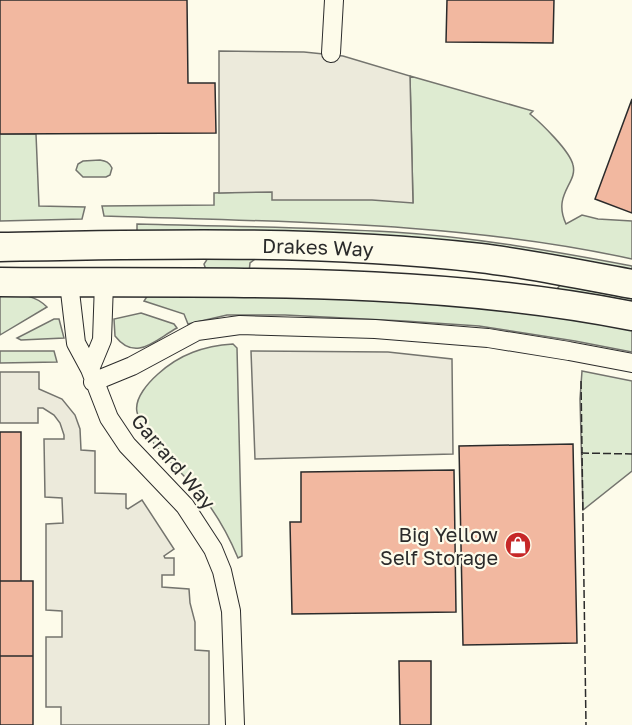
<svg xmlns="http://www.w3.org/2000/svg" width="632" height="725" viewBox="0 0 632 725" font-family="'Golos Text',sans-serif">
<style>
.green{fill:#deebd1;stroke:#74746e;stroke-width:1.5}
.parking{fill:#eceadb;stroke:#74746e;stroke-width:1.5}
.building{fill:#f2b8a0;stroke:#2b2b2b;stroke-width:1.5}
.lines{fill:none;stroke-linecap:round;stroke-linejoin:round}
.street-casing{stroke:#2b2b2b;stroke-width:20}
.primary-casing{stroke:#2b2b2b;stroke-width:31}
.street{stroke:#fdfbea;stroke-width:18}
.primary{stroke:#fdfbea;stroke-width:28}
.fence{stroke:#2b2b2b;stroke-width:1.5;stroke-dasharray:8 3;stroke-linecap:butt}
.labels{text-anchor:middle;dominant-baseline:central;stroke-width:4.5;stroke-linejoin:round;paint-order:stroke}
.street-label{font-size:20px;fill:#2b2b2b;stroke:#fdfbea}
.poi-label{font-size:20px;fill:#2b2b2b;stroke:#fdfbea;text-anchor:end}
</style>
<rect width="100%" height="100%" fill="#fdfbea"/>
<path class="green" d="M410 76 533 111 530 114C541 123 570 151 573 165 578 183 552 194 566 224L582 215 598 219 632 221V259C459 221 280 222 104 216L102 206 214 205V193L267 191 363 82 413 203Z
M0 134H36L39 206 85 207 82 219 0 221Z
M100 160C106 161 109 162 112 168L110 175 106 177H83L76 170 78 164 83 161Z
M137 224C222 226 308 227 393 232 473 237 553 251 632 266V275L137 235Z
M208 258 255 259 250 263 249 273H207L204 264Z
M561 284 632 298V306L556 290Z
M0 294C18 295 33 293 47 307L0 335Z
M148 295 422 299 589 321 632 330V352L575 341 479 326 404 321 285 315H227L188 324 184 314 144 301Z
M141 313 174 324 177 328C156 339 136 363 115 336L114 319Z
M54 319H59L64 338 21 340 17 338Z
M233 344 237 348 242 556 238 558C228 534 215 511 198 491 180 470 143 440 137 412 134 398 149 382 158 374 180 354 204 346 233 344Z
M0 351H54L57 362 0 363Z
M582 371 632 381V471L583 510 580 399Z"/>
<path class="parking" d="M219 51 304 52 343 56 410 76 413 203 372 200H272V192L219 193Z
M251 351 388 352 452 359 453 454 255 459Z
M0 372H39V389L62 399 75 415 80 429 81 450 95 451V493L126 494V508L128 509 142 500 174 549 164 556 165 558H174V575H162V587L189 589 190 603 195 622V650L209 651V725H61V707H46V637H62V611L46 610V524L63 523 62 498 45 497 44 439H64V435L60 423 54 415 43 408H38V423H0Z"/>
<path class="building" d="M0 0H187L188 83H215L216 133 0 134Z
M447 0H554L553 43 446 42Z
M632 99V213L595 199Z
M0 432H21V581H0Z
M573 444 577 643 463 645 459 446Z
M454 470 456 612 292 614 290 522H301V472Z
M0 581H33V656H0Z
M0 656H33V725H0Z
M399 661H431V725H400Z"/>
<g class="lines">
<defs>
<path id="street" d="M331 53 334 0
M69 283 76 343 90 369 109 418 127 445 185 506 213 549 222 571 231 611 235 725
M90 369 102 340 104 283
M93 382 132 366 197 331 240 325 375 329 488 338 569 351 632 363"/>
<g id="primary">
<path id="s1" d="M0 247C159 244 321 240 480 258 531 264 582 275 632 284"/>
<path d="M0 282C211 284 424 275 632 316"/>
</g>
</defs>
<use href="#street" class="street-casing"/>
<use href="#primary" class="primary-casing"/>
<use href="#street" class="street"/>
<use href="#primary" class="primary"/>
<path class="fence" d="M581 381 586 725
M581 453 632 454"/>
</g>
<defs>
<symbol id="shop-disc" viewBox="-11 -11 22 22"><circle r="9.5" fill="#c62828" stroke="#fdfbea"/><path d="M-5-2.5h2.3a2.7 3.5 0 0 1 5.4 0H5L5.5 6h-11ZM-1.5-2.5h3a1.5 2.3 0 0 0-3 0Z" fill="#fff"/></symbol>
</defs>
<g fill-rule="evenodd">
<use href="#shop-disc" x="503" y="530" width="30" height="30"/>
</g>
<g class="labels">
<g class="street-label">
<text stroke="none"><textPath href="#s1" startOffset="318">Drakes Way</textPath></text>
<text transform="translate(174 461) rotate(50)">Garrard Way</text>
</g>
<g class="poi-label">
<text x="498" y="534">Big Yellow<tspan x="498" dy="23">Self Storage</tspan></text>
</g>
</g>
</svg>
